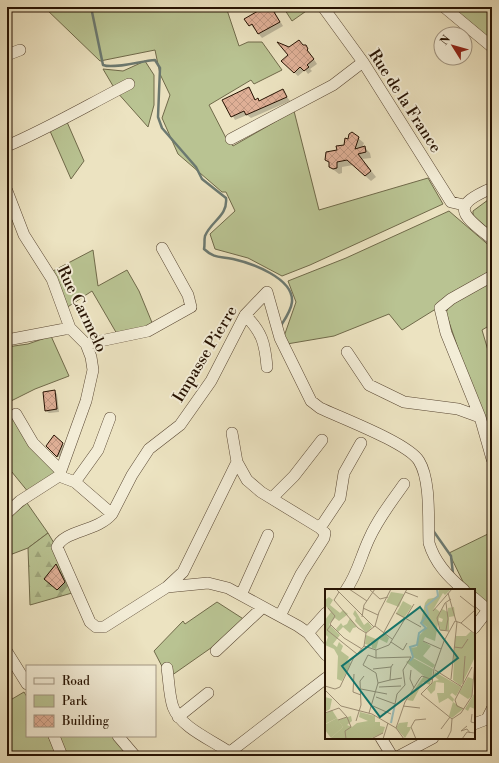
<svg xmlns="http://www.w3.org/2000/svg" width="499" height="763" viewBox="0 0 499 763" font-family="'Libre Bodoni',serif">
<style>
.green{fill:#b9c392;stroke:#706a4a}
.forest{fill:url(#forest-firs);stroke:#706a4a}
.shadow{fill:#0003}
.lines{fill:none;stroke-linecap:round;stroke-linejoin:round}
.stream{stroke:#6c7970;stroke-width:2.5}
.building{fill:url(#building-cross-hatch);stroke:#261202}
.minor-casing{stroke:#584632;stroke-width:12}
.minor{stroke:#f3edd7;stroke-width:11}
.labels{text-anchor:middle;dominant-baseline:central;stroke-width:4;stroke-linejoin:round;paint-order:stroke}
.street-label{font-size:16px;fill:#261202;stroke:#f3edd7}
.inset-river{fill:none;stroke:#9abdb9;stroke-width:2}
.inset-road{fill:none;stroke:#9d8f75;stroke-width:1}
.view{fill:#0f766e;fill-opacity:0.15;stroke:#0f766e;stroke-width:2}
.inset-edge{fill:none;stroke:#261202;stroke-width:2}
</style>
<defs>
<pattern id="forest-firs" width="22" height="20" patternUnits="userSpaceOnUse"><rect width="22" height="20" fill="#b9c392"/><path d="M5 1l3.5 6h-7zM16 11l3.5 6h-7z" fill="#9fa67c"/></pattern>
<pattern id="building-cross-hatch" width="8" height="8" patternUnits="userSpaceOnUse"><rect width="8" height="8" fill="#dfaf96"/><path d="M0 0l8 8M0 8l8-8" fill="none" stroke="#bf9680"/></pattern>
</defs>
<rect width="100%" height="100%" fill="#ece3c1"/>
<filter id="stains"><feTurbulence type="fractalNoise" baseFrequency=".005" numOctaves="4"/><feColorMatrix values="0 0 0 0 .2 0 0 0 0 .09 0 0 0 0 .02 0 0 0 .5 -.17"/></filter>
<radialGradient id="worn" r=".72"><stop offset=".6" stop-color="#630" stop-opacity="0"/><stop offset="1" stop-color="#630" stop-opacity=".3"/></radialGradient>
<path class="green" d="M44 7H226L239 46 248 42H262L282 70 254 84 251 80 209 105 226 138 233 146 294 111 319 210 428 178 443 204 310 265 282 276 248 258 215 249 210 234 235 211 226 192H222L178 154 162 118 170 95 160 74 155 50 100 61Z
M283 7H312L292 21Z
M451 7H492V41Z
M145 61 154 75V105L148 127 116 91 103 69 123 71Z
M67 122 84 161 71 179 50 131Z
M492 197V232L473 216V211Z
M449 211 492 248V274L402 330 389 314 334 336 281 345 296 302 288 281 346 258Z
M93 250 98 286 127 270 139 291 153 325 117 334 92 291 66 308 51 272Z
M492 282V324L482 330 492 364V449L446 313 450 303Z
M51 336 69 376 35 389 7 403V347L28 344Z
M7 403 32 445 58 474 29 493 7 466Z
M27 503 48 533 28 548 7 556V519Z
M492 532V604L474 597V590H467L449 553Z
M217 602 245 620 238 629 168 678 154 651 183 621 185 624Z
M24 692 27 697V736H48L58 756H7V702Z
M57 736H117L130 756H66Z"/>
<path class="forest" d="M48 533 70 570 79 591 30 605 28 548Z"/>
<path class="shadow" d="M257 7H276L278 11 275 13 283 26 262 38 246 19 260 11Z
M305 46 317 64 310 69 312 71 308 74 305 70 298 76 282 61 290 55 289 48Z
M248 88 256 100 260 102 282 90 290 101 251 118 247 115 235 120 224 100Z
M358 138 364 143 362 148H365L370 153 371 158 362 159 376 177 371 181 353 165 342 167V173L339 174 330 167V163L326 159 327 153 338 151Z
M54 391 57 394 59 412 49 413 46 411Z
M54 437 65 446 60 458 47 446Z
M57 566 68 586 62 593 50 583Z"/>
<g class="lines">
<path class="stream" d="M91 7 103 65C114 69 141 61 155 60L160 68 158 117 162 128 196 167 202 179 226 198C228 216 211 221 205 236 204 240 205 245 204 249 215 259 220 256 233 259 251 263 294 278 292 302 291 311 285 319 280 327
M432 529 451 556 453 574"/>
</g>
<path class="building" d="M256 7H271L280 22 258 34 252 24 249 26 244 19 258 11Z
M299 40 303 45H306L308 49 307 50 314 59 307 65 309 67 304 71 300 67 294 73 281 61 288 55 277 42 289 47Z
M249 87 255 100 258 98 259 101 283 89 287 97 246 115 244 111 231 117 222 100Z
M352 132 359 137 355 149 365 146 366 152 358 154 371 171 365 176 347 160 337 162V168L333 169 329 167V162L325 160 326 152 337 150 336 146 344 145 345 138 348 139 349 134Z
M55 390 57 409 45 411 43 392Z
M54 435 63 443 57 457 46 446Z
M56 564 65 582 57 590 44 579Z"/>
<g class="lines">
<defs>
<path id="minor" d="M323 7 363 62 451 202 464 205
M444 7 492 47
M7 55 20 50
M231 139 333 85 363 62
M7 146C49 128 88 105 129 84
M492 188C448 207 463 215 492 239
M7 191 24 235 52 279 70 328 86 344 91 357 93 370 86 401 59 476 20 501 7 513
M492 276 451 299 440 308 446 333 480 417 492 459
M245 315C262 332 265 343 267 367
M7 340 70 328
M86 344 148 331 191 307 188 295 162 248
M347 352 369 385 404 402 458 409 480 417
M16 414 33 443 61 471
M237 462 247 480 261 492 320 528 340 498 344 473 361 443
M59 476 75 482 112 514 132 475 149 449 180 425 211 381 245 315 267 292 280 338 311 401 320 408C341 418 408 443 419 461 431 480 428 521 429 543 435 563 448 577 464 590
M75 482 98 450 110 418
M272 498 294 476 322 440
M112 514C97 532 64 530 57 547L90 622 96 627H104L167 587 208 583 228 588 298 626 308 633 326 655
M167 587 183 572 237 462 232 433
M346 590C357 575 361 556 369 539 378 519 391 502 404 484
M241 595 268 535
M474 598 488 610 474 628
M280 616 301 574 324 538 325 533 320 528
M308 633 326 613
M216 651 263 607
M7 652 27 684
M167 668C169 681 169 695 173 707 181 729 217 742 235 756
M178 717 208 693
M474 724 487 719 492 709
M54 736 62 756
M118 736 135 756
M381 738 392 756
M230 752 326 678
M399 756 433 738"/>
</defs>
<use href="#minor" class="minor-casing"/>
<use href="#minor" class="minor"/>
</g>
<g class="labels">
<g class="street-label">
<text transform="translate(405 101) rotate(57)">Rue de la France</text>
<text transform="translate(82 309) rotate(64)">Rue Carmelo</text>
<text transform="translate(205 354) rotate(-59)">Impasse Pierre</text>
</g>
</g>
<g transform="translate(325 589)">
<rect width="150" height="150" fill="#ece3c1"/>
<path d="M114 0H126L120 6 118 4 108 21 110 19 115 23 110 52 100 48 98 52 106 57 98 67 110 76 108 79 88 68 86 59 92 58 93 48 102 38 96 33 100 14 103 10 113 8ZM66 3 79 5 74 18 61 13ZM4 8 8 11 5 16 15 24 18 21 23 25 14 32 10 29 4 35 15 46 8 55 12 58 14 53 18 57 16 62 24 68 22 72 26 74 17 92 12 90 13 67 9 60 0 56 3 48 0 45V31L6 23 0 16V11ZM78 12 87 17 79 29 71 25ZM129 18 130 27 124 28V41L116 42 113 32 117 33 118 30 113 28 117 20 123 23V19ZM30 21 39 36 43 33 47 38 41 44 30 32 31 29 28 25ZM25 29 32 38 28 39 25 44 18 38 13 43 11 40 16 34 18 37 22 35ZM146 42 150 46V68L136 97 128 91 130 47H141ZM59 44 64 49 62 54 54 50 51 60 47 59 46 53 44 56 40 55 41 46 51 50ZM88 69 108 80 105 96 98 93 88 112 82 111 99 87 81 73ZM110 83 136 98 131 107 127 104 125 106 129 110 128 113 138 120 127 129 124 127 128 113 123 109 114 114 112 104H119V94L111 93 110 101 106 105 102 100 109 92 114 91 109 87ZM143 88 148 90 147 107 143 110 134 104ZM150 88V120L145 118 143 122 140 120 149 105ZM0 108 7 110 5 120 0 123ZM7 121 12 129 0 135V125ZM35 123 50 127V133H55V137L60 138 58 144 44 150 6 149 18 138 13 131 26 127 27 132 22 136 27 138 32 134 43 132 34 128ZM83 133 82 138H86L85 141 80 149 71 139 74 134Z" fill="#b9c392"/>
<path d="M0 128 1 135 12 129 18 138 6 149 0 141Z" fill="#b9c392"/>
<path class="inset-river" d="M85 72 88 68 85 58 92 56 94 44 101 39 96 34 103 25 101 17 113 7 112 0M66 134 70 115"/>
<path class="inset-road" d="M11 0 49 38M24 0 42 12M44 0 55 10 63 8M14 3 9 11 33 39 41 44M80 3 93 8M123 4 131 32M135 7 150 19M3 19 10 27 5 35 19 49 37 60M38 19 53 26M108 22 127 0M71 24 96 38M37 28 39 16 50 0M136 34 150 45M6 36 2 41 32 65M50 37 67 50M121 41 123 30 121 14M124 42 115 41 112 29 120 14 126 10M59 43 82 0M98 52 116 60M66 53 78 61 82 54M39 57 51 61 64 56 89 15M129 58 137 59 143 50M51 61V69L86 68M66 78 65 91 77 89M48 80 66 78 68 75M86 81 85 90 89 99M110 81 137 98M29 85 28 103 36 106M126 90 132 33M53 94 65 91M138 95 140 67M0 97 10 100 15 98 28 70 39 57 41 44 50 37 54 23 66 0M54 98 76 97M36 100 62 105M0 101 16 117 47 125 71 139M51 108 70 115 72 105 80 96 78 81 86 68M48 117 66 125M78 117 95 119M139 120 132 117 130 111 147 78M0 124 14 119M44 124 53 94 51 84 38 76 43 66 51 69M147 125 146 133 150 134M127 130 96 105 107 94 109 80 119 52 130 32 136 34 150 21M13 131 22 128 14 119M31 132 36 116 35 92 39 87M142 137 136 142 142 140 145 144M71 139 80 113 95 89 97 87 108 91M71 139 79 150M116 140 125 128M21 150 20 142 26 138 22 128M46 150 58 144M58 150 63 134M91 150 86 138 90 131 101 130M122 150 126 142 127 130 136 124 147 107 150 72M137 150 142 143 150 144"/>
<path class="view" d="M95 18 133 69 55 128 17 77Z"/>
<rect width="150" height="150" class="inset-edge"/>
</g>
<rect width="499" height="763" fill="none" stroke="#ece3c1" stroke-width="24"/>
<rect x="8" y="8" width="483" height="747" fill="none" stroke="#261202" stroke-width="2"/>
<rect x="12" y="12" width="475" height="739" fill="none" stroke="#261202"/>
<rect x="26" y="665" width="130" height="72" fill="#f3edd7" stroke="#a19582"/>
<rect x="34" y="678" width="20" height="6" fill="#f3edd7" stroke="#a19582"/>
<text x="62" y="685" font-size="12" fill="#261202">Road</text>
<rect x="34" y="695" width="20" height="12" fill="#b9c392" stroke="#a19582"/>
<text x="62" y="705" font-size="12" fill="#261202">Park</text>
<rect x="34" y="715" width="20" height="12" fill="url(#building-cross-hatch)" stroke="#a19582"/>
<text x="62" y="725" font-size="12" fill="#261202">Building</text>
<g transform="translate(453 46) rotate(307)"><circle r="19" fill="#f3edd7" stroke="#a19582"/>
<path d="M0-3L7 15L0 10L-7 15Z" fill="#8f2418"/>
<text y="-6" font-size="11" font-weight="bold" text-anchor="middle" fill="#261202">N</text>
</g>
<rect width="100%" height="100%" filter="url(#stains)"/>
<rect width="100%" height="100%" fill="url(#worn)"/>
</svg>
